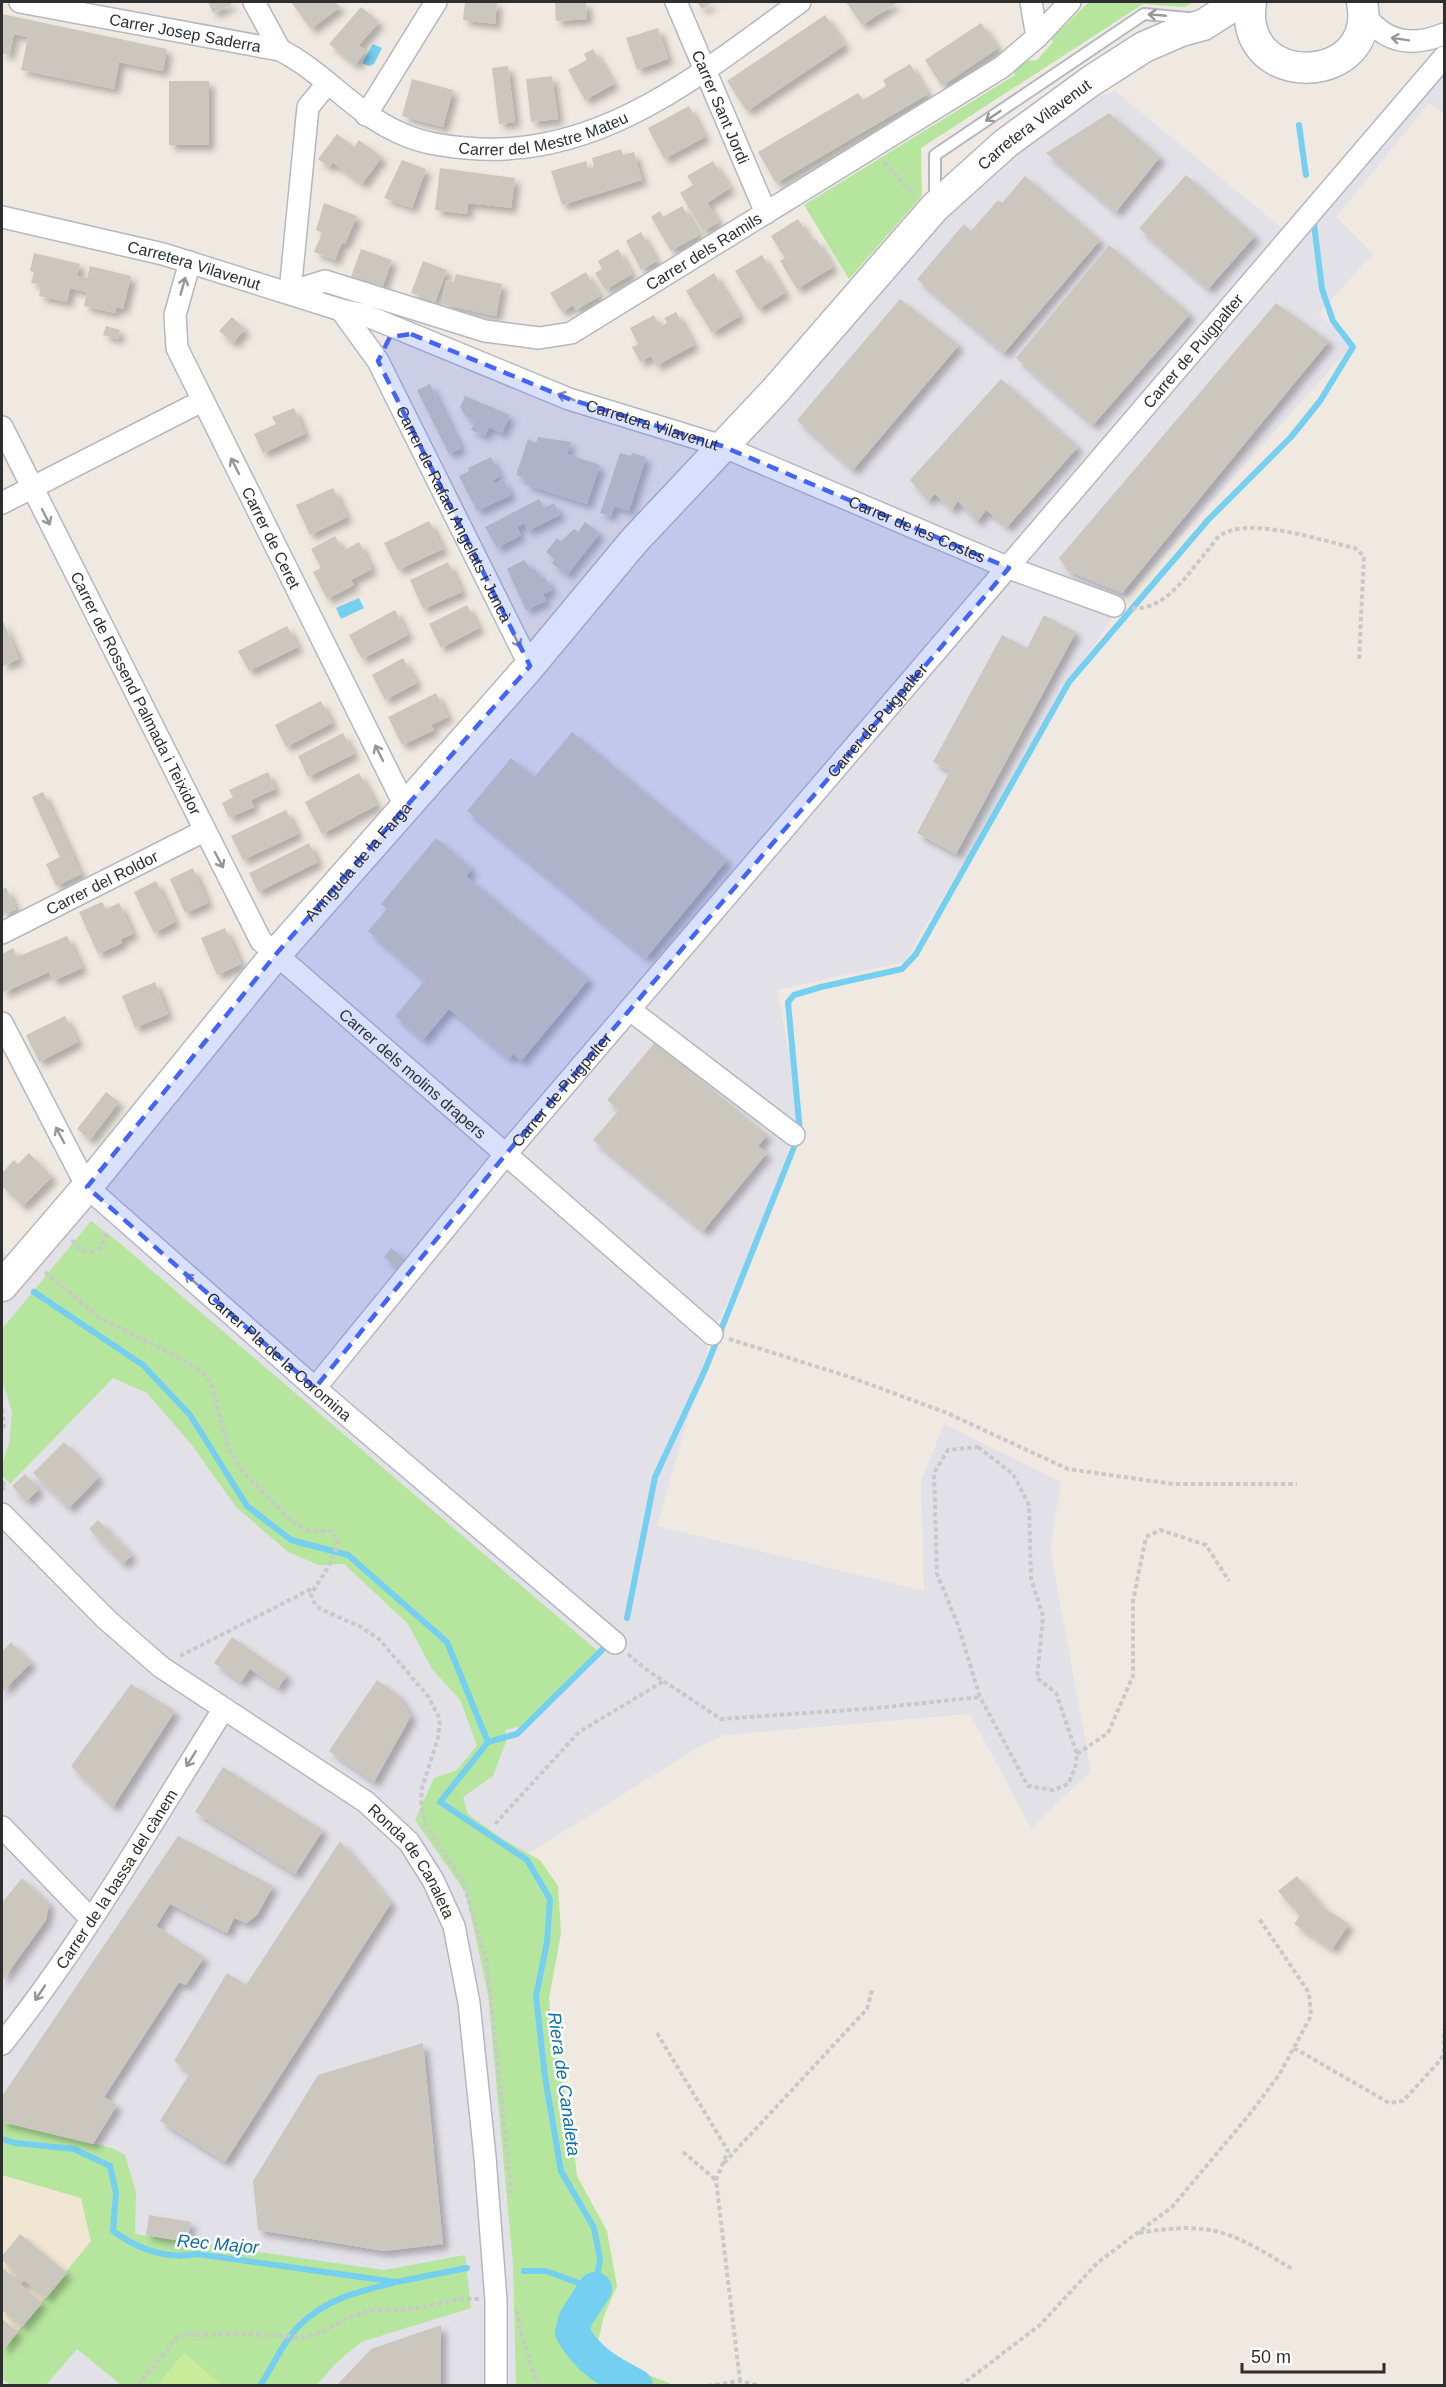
<svg xmlns="http://www.w3.org/2000/svg" width="1446" height="2387" viewBox="0 0 1446 2387" font-family="Helvetica,sans-serif">
<style>
.industrial{fill:#e3e1e8}
.education{fill:#f0e6d1}
.green{fill:#b6e59e}
.pitch{fill:#c9ec9a}
.water{fill:#75cff0}
.lines{fill:none;stroke-linecap:round;stroke-linejoin:round}
.stream{stroke:#75cff0;stroke-width:6}
.river{stroke:#75cff0;stroke-width:34}
.building{fill:#cbc7bf;filter:url(#shadow)}
.lane-casing{stroke:#b4b7c1;stroke-width:14}
.street-casing{stroke:#b4b7c1;stroke-width:24}
.secondary-casing{stroke:#b4b7c1;stroke-width:33}
.path{stroke:#c9c9c9;stroke-width:4;stroke-dasharray:4.5 3;stroke-linecap:butt}
.lane{stroke:#fff;stroke-width:10}
.street{stroke:#fff;stroke-width:21}
.secondary{stroke:#fff;stroke-width:30}
.oneway{stroke:#969696}
.marked{fill:#4264fb;fill-opacity:0.2;stroke:#4264fb;stroke-width:4.5;stroke-dasharray:12 8;stroke-linejoin:round}
.labels{text-anchor:middle;dominant-baseline:central;stroke-width:5;stroke-linejoin:round;paint-order:stroke}
.street-label{font-size:16px;fill:#2e2e2e;stroke:#fff}
.water-label{font-size:18px;font-style:italic;fill:#0d6fa3;stroke:#fff}
</style>
<defs>
<filter id="shadow"><feDropShadow dx="5.5" dy="5.5" stdDeviation="3" flood-color="#0004"/></filter>
</defs>
<rect width="100%" height="100%" fill="#efe9e1"/>
<path class="industrial" d="M1444 45V114L1429 103 1336 217 1373 254 1318 314 1353 344 1117 608 904 962 777 990 801 1115 749 1257 712 1334 657 1526 924 1591 921 1482 944 1424 1061 1482 1050 1549 1091 1771 1031 1828 970 1714 724 1735 695 1749 466 1893 488 1996 513 2265 516 2385H2V1251L18 1265 722 446 1043 115 1115 91 1283 229Z"/>
<path class="education" d="M2 2175 81 2198 91 2241 2 2351Z"/>
<path class="green" d="M1089 2H1194L1184 7 1143 4 921 148 922 196 849 279 804 205 1015 75 1012 70 1027 61 1037 60 1053 42 1051 39Z
M91 1221 122 1245 600 1653 521 1726 505 1730 507 1739 493 1776 463 1797 468 1814 504 1840 540 1860 558 1886 561 1934 549 1998 553 2041 569 2107 577 2176 607 2231 617 2286 604 2316 598 2342 625 2366 674 2385H516L513 2265 488 1995 466 1893 415 1820 434 1778 457 1770 477 1745 460 1700 432 1669 408 1624 344 1564 319 1565 288 1552 236 1507 191 1444 147 1393 113 1378 10 1484 2 1475V1465L9 1444 12 1412 2 1380V1329Z
M2 2122 112 2148 125 2155 136 2192 135 2234 384 2270 465 2255 471 2308 361 2342 336 2363 317 2385H221L184 2353 158 2385H121L77 2349 46 2385H10L2 2378V2351L91 2241 81 2198 2 2175Z"/>
<path class="pitch" d="M184 2353 221 2385H158Z"/>
<path class="water" d="M373 44 382 48 374 64 369 66 362 63Z
M359 598 364 608 341 619 336 608Z"/>
<g class="lines">
<path class="stream" d="M1299 125 1306 175
M34 1292 143 1365 190 1415 247 1506 291 1540 348 1555 447 1642 488 1742 440 1802 527 1860 550 1899 547 1942 536 1996 545 2077 561 2171 594 2228 600 2259 595 2289 546 2271H524
M627 1618 655 1477 705 1370 800 1132 788 1002 794 995 821 987 902 969 916 954 1069 682 1208 520 1291 437 1320 401 1353 347 1333 321 1322 289 1314 224
M488 1742 517 1734 604 1648
M2 2139 15 2143 74 2149 110 2166 116 2193 113 2231C138 2249 166 2260 197 2254L396 2282 467 2268
M260 2386C273 2366 284 2340 301 2324 326 2299 360 2291 393 2283"/>
<path class="river" d="M595 2289 576 2318 572 2332C588 2361 608 2371 636 2386"/>
</g>
<path class="building" d="M208 2H230L231 5 213 13Z
M294 2H335L340 7 311 29 292 3Z
M465 2H497L495 24 463 20Z
M555 2H586L587 19 556 21Z
M697 2H713L702 9Z
M846 2H898L862 25Z
M361 7 379 22 359 45 366 51 355 65 329 44Z
M2 14 167 49 163 71 119 62 114 89 21 70 28 37 14 34 9 55 2 53Z
M825 15 845 45 747 111 727 81Z
M981 23 998 48 942 86 925 60Z
M658 28 668 59 637 70 626 38Z
M593 49 614 84 585 100 568 70 587 60 584 54Z
M910 64 928 94 776 183 758 152 858 93 863 100 886 86 883 80Z
M508 66 515 122 499 124 492 68Z
M552 76 558 119 531 122 526 79Z
M412 79 453 90 443 127 402 116Z
M169 81H209V145H169Z
M689 106 705 137 664 159 648 128Z
M1109 113 1160 157 1116 212 1046 153Z
M337 134 354 147 359 140 382 157 362 184 333 163 329 167 318 159Z
M621 149 623 155 634 152 642 180 562 205 551 171 586 161 588 168 594 167 592 158Z
M402 160 426 169 412 208 384 198Z
M713 161 730 188 707 203 719 222 703 231 680 193 693 185 687 176Z
M440 168 515 178 511 208 468 203 467 214 435 210Z
M1186 175 1255 236 1208 289 1139 228Z
M1025 176 1100 240 1004 353 917 279 964 224 971 231 998 200 1002 203Z
M324 203 357 216 345 244 342 242 335 260 314 252 322 233 316 230Z
M682 206 699 235 671 251 651 217 660 211 663 217Z
M798 219 812 242 816 239 833 267 797 289 780 261 785 258 771 236Z
M641 232 657 261 641 270 626 241Z
M1109 245 1190 314 1093 425 1016 358Z
M361 249 392 260 382 288 351 277Z
M618 249 632 274 605 290 595 273 602 269 598 261Z
M34 253 80 264 77 276 87 278 90 266 131 276 123 309 116 307 115 313 84 306 87 292 70 288 67 302 39 296 41 285 31 283 34 272 30 271Z
M762 255 785 293 758 309 735 271Z
M423 261 447 270 435 302 411 293Z
M586 272 600 296 576 310 573 305 562 312 550 293Z
M714 273 740 316 712 333 686 291Z
M456 274 502 284 496 316 441 304 446 280 454 282Z
M900 299 959 345 853 470 797 420Z
M1276 303 1329 341 1122 593 1068 571 1059 558Z
M676 312 694 345 656 366 651 356 640 362 632 347 638 344 630 328 654 315 660 327 667 323 664 318Z
M232 317 245 329 233 343 219 331Z
M106 326 120 330 118 339 103 335Z
M1001 379 1078 447 1007 527 986 510 977 522 958 501 952 510 935 494 928 501 910 480Z
M430 384 461 448 449 454 417 390Z
M465 396 510 415 502 433 489 427 485 436 471 430 475 421 466 417 460 407Z
M294 408 305 434 263 453 254 434 276 424 272 417Z
M538 437 571 442 567 454 600 465 587 504 524 484 526 478 516 475 528 439 536 443Z
M620 453 631 456 632 453 646 457 629 511 614 506 611 516 600 513Z
M491 457 500 476 493 480 495 484 503 479 511 495 477 511 459 476 469 471 468 468Z
M333 488 347 517 310 535 296 505Z
M539 499 544 508 554 503 560 515 528 531 524 523 517 527 521 535 497 548 485 527Z
M429 521 443 549 398 570 384 543Z
M585 522 600 533 567 575 552 563 555 559 546 552 557 538 561 541 574 529 578 532Z
M335 536 343 551 359 542 372 569 351 580 354 585 327 599 313 572 321 568 311 549Z
M524 560 532 570 535 568 540 579 545 577 552 590 543 594 546 601 526 610 507 569Z
M448 562 462 592 423 609 410 580Z
M467 605 479 628 441 648 429 624Z
M395 610 408 635 362 659 349 635Z
M1044 615 1076 632 956 854 917 833 950 771 933 762 1002 635 1027 648Z
M2 619 19 659 2 666Z
M287 626 298 647 249 671 238 651Z
M403 658 417 683 385 700 372 675Z
M436 693 448 717 431 725 434 730 402 745 388 717Z
M321 701 332 723 286 747 275 725Z
M572 732 727 860 646 958 467 811 511 758 534 777Z
M343 733 354 754 308 777 298 756Z
M268 772 275 789 251 800 254 807 229 818 222 803 233 797 229 790Z
M359 773 377 805 322 834 305 802Z
M43 792 81 874 56 886 46 864 60 857 32 797Z
M286 810 298 834 243 860 231 836Z
M436 838 472 869 466 876 589 979 521 1061 513 1054 509 1059 449 1009 423 1040 395 1016 425 980 368 931 387 909 381 904Z
M309 843 318 862 258 892 249 873Z
M193 868 208 903 185 913 170 879Z
M156 881 175 922 154 933 134 892Z
M6 887 16 909 2 916V890Z
M102 902 106 909 119 903 133 934 121 939 122 943 98 954 79 912Z
M225 928 241 964 217 975 201 938Z
M67 936 82 968 53 981 49 972 2 993V954L13 948 17 957Z
M155 982 168 1014 135 1028 122 996Z
M65 1016 78 1042 39 1062 26 1035Z
M655 1042 767 1135 758 1146 767 1153 703 1231 593 1140 619 1110 607 1100Z
M106 1092 119 1102 90 1140 77 1129Z
M29 1153 52 1177 23 1206 2 1186V1173L14 1160 18 1164Z
M391 1248 406 1260 398 1269 384 1257Z
M64 1442 99 1477 69 1508 33 1473Z
M25 1474 39 1489 27 1501 12 1486Z
M98 1520 132 1555 123 1564 89 1529Z
M232 1637 287 1675 278 1688 250 1669 241 1682 214 1663Z
M11 1642 31 1663 2 1692V1652Z
M377 1680 397 1694 411 1716 374 1782 329 1751Z
M131 1684 175 1711 113 1807 71 1766Z
M223 1767 323 1830 295 1874 195 1812Z
M178 1836 273 1886 257 1915 246 1923 234 1918 227 1933 170 1904 156 1926 204 1957 186 1985 179 1982 104 2097 117 2105 93 2144 2 2122V2096Z
M340 1841 391 1903 225 2162 160 2121 190 2073 174 2061 227 1973 246 1985Z
M1297 1876 1324 1908 1349 1924 1332 1949 1294 1924 1300 1916 1278 1891Z
M22 1878 49 1904 46 1920 2 1981V1903Z
M423 2043 443 2244 384 2251 258 2230 253 2181 318 2075Z
M149 2215 191 2222 187 2242 146 2235Z
M20 2234 67 2273 46 2298 24 2280 20 2284 42 2303 22 2327 2 2310V2267L14 2278 17 2273 2 2260V2256Z
M2 2319 18 2332 2 2351Z
M441 2325V2385H337L371 2349Z"/>
<g class="lines">
<defs>
<path id="lane" d="M935 200V155L1144 14 1188 18"/>
<g id="street">
<path id="s1" d="M20 2 280 50C324 72 354 113 400 133 421 143 443 146 466 148 598 161 700 74 800 2"/>
<path d="M254 2 280 50"/>
<path id="s2" d="M676 2 766 213"/>
<path d="M1031 2 1037 37"/>
<path d="M1364 14C1385 43 1412 47 1444 34"/>
<path d="M366 115 436 2"/>
<path id="s3" d="M2 217 163 254 341 310 365 315 569 399 722 446 1009 568 1114 606"/>
<path id="s4" d="M190 262 175 315 177 348 405 806"/>
<path id="s5" d="M290 292 325 281 485 331 539 338 571 333 1002 67 1037 37 1070 2"/>
<path d="M290 292 308 107 327 84"/>
<path id="s6" d="M341 310 378 361 530 666"/>
<path id="s7" d="M2 427 261 941 712 1334"/>
<path d="M2 503 202 401"/>
<path id="s8" d="M2 933 204 831"/>
<path d="M630 1010 794 1135"/>
<path id="s9" d="M2 1023 87 1187 315 1388 615 1643"/>
<path id="s10" d="M315 1388 506 1154 1444 57"/>
<path id="s11" d="M2 1514 106 1619 161 1667 366 1802 409 1842 433 1880 454 1926 469 2003 485 2157 496 2300V2386"/>
<path d="M2 1827 90 1918"/>
<path id="s12" d="M2 2044C85 1940 152 1822 223 1710"/>
</g>
<g id="secondary">
<path d="M1251 2C1237 92 1379 87 1362 2"/>
<path id="s13" d="M2 1286 87 1187 277 953 530 666 634 541 775 391 935 207 1006 143 1091 81 1144 47 1181 31 1203 25 1239 2"/>
</g>
</defs>
<use href="#lane" class="lane-casing"/>
<use href="#street" class="street-casing"/>
<use href="#secondary" class="secondary-casing"/>
<path class="path" d="M884 162 915 196
M1132 608C1167 611 1188 572 1209 549 1212 545 1216 538 1221 535 1250 516 1323 541 1355 548L1364 556 1359 661
M72 1240C84 1260 107 1253 106 1230
M45 1272 100 1318 180 1358 202 1372 211 1383 228 1447 243 1472 291 1521 308 1531H331L338 1539C335 1561 322 1576 311 1594L313 1601 320 1609 361 1627 379 1639 428 1696 440 1719 438 1738 422 1788 421 1806 426 1825 463 1882 487 1963 511 2188 509 2198
M729 1339 850 1377 947 1413 1068 1469 1173 1484H1297
M2 1409 4 1424 2 1432
M978 1447 1013 1474 1029 1505 1031 1579 1043 1616 1037 1678 1056 1693 1077 1754 1075 1769 1068 1784 1053 1790 1028 1786 980 1697 958 1625 937 1574 934 1473 948 1450Z
M2 1482 6 1487 2 1490
M628 1654 644 1668 721 1719 877 1708 980 1697
M180 1656 315 1587
M1077 1754 1108 1733 1133 1676V1601L1146 1537 1160 1530 1206 1545 1229 1581
M495 1824 579 1732 664 1681
M657 2033 728 2151 716 2180 740 2381
M1294 2048 1389 2103 1403 2101 1437 2064 1444 2054V2029
M683 2152 716 2180
M724 2163 867 2009 872 1990
M1139 2233C1213 2220 1233 2233 1294 2270
M517 2310 520 2330 538 2386
M138 2386 179 2335 245 2334 305 2337 325 2331 347 2318 370 2311 414 2309 460 2299H479
M708 2386 740 2381 761 2386
M960 2386 1040 2325 1097 2263 1172 2207 1249 2115 1279 2075 1311 2016 1309 1993 1258 1917"/>
<use href="#lane" class="lane"/>
<use href="#street" class="street"/>
<use href="#secondary" class="secondary"/>
</g>
<defs><path id="oneway-shaft" d="M-6 0H5M1.5-3L5.5 0L1.5 3" fill="none" stroke-width="1.6" stroke-linecap="round" stroke-linejoin="round" transform="scale(1.5)"/></defs>
<g class="oneway">
<use href="#oneway-shaft" transform="translate(1157 15) rotate(-175)"/>
<use href="#oneway-shaft" transform="translate(1400 39) rotate(-171)"/>
<use href="#oneway-shaft" transform="translate(993 116) rotate(146)"/>
<use href="#oneway-shaft" transform="translate(183 286) rotate(-74)"/>
<use href="#oneway-shaft" transform="translate(566 397) rotate(-159)"/>
<use href="#oneway-shaft" transform="translate(235 466) rotate(-117)"/>
<use href="#oneway-shaft" transform="translate(46 517) rotate(63)"/>
<use href="#oneway-shaft" transform="translate(516 639) rotate(63)"/>
<use href="#oneway-shaft" transform="translate(379 753) rotate(-117)"/>
<use href="#oneway-shaft" transform="translate(219 860) rotate(62)"/>
<use href="#oneway-shaft" transform="translate(60 1135) rotate(-118)"/>
<use href="#oneway-shaft" transform="translate(192 1280) rotate(-139)"/>
<use href="#oneway-shaft" transform="translate(191 1759) rotate(122)"/>
<use href="#oneway-shaft" transform="translate(40 1993) rotate(124)"/>
</g>
<path class="marked" d="M411 334 569 399 722 446 1009 568 506 1154 315 1388 87 1187 277 953 530 666 378 361 390 337Z"/>
<g class="labels">
<g class="street-label">
<text stroke="none"><textPath href="#s1" startOffset="168">Carrer Josep Saderra</textPath></text>
<text stroke="none"><textPath href="#s2" startOffset="114">Carrer Sant Jordi</textPath></text>
<text stroke="none"><textPath href="#s13" startOffset="1556">Carretera Vilavenut</textPath></text>
<text stroke="none"><textPath href="#s1" startOffset="558">Carrer del Mestre Mateu</textPath></text>
<text stroke="none"><textPath href="#s5" startOffset="447">Carrer dels Ramils</textPath></text>
<text stroke="none"><textPath href="#s3" startOffset="198">Carretera Vilavenut</textPath></text>
<text stroke="none"><textPath href="#s10" startOffset="1359">Carrer de Puigpalter</textPath></text>
<text stroke="none"><textPath href="#s3" startOffset="684">Carretera Vilavenut</textPath></text>
<text stroke="none"><textPath href="#s6" startOffset="234">Carrer de Rafael Angelats i Juncà</textPath></text>
<text stroke="none"><textPath href="#s3" startOffset="969">Carrer de les Costes</textPath></text>
<text stroke="none"><textPath href="#s4" startOffset="300">Carrer de Ceret</textPath></text>
<text stroke="none"><textPath href="#s7" startOffset="298">Carrer de Rossend Palmada i Teixidor</textPath></text>
<text stroke="none"><textPath href="#s10" startOffset="873">Carrer de Puigpalter</textPath></text>
<text stroke="none"><textPath href="#s13" startOffset="554">Avinguda de la Farga</textPath></text>
<text stroke="none"><textPath href="#s8" startOffset="112">Carrer del Roldor</textPath></text>
<text stroke="none"><textPath href="#s7" startOffset="777">Carrer dels molins drapers</textPath></text>
<text stroke="none"><textPath href="#s10" startOffset="387">Carrer de Puigpalter</textPath></text>
<text stroke="none"><textPath href="#s9" startOffset="441">Carrer Pla de la Coromina</textPath></text>
<text stroke="none"><textPath href="#s11" startOffset="542">Ronda de Canaleta</textPath></text>
<text stroke="none"><textPath href="#s12" startOffset="201">Carrer de la bassa del cànem</textPath></text>
</g>
<g class="water-label">
<text transform="translate(564 2084) rotate(82)">Riera de Canaleta</text>
<text transform="translate(218 2244) rotate(5)">Rec Major</text>
</g>
</g>
<rect width="1446" height="2387" fill="none" stroke="#2e2e2e" stroke-width="6"/>
<path d="M1242 2363v9h142v-9" fill="none" stroke="#2e2e2e" stroke-width="3"/>
<text x="1251" y="2363" font-size="18" fill="#2e2e2e" stroke="#ffffff" stroke-width="4.5" paint-order="stroke">50 m</text>
</svg>
